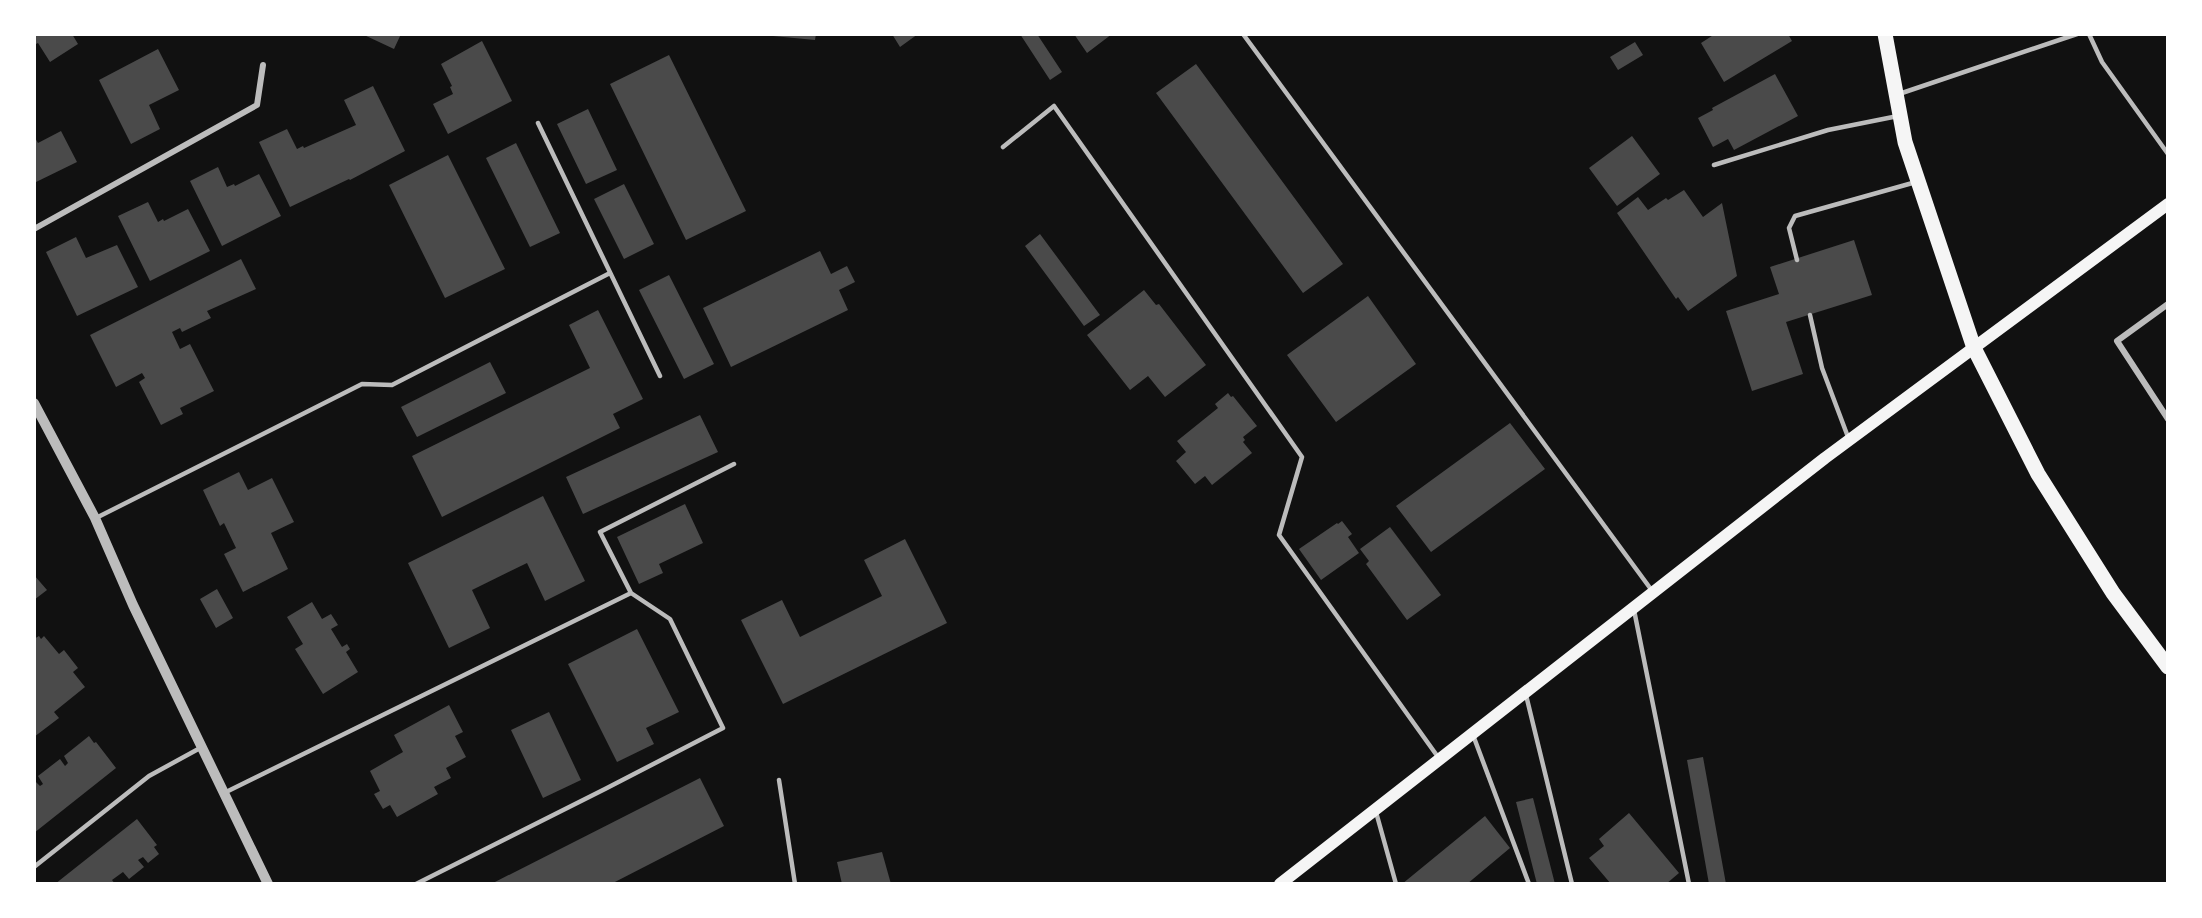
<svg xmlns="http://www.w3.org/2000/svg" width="2202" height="918" viewBox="0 0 2202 918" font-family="'DM Sans',sans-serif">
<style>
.building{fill:#4a4a4a}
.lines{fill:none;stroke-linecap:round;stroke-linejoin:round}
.service{stroke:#bcbcbc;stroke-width:4.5}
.minor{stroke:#bcbcbc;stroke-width:6}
.tertiary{stroke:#bcbcbc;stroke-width:10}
.secondary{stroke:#f5f5f5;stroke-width:12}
.primary{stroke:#f5f5f5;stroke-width:15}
</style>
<rect width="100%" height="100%" fill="#111"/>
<path class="building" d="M34 34H72L78 44 50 62 38 43 34 45Z
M362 34H401L394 49Z
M773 34H816L815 40 773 36Z
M892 34H918L900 47Z
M1020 34H1037L1062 72 1050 80Z
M1074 34H1112L1087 53Z
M1715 34H1788L1792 41 1724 82 1701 43Z
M482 41 512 101 448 134 433 104 453 94 450 87 452 86 441 64Z
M1635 42 1643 55 1618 70 1610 57Z
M158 49 179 90 149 105 160 129 131 144 99 80Z
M669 55 746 211 686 240 610 84Z
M1196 64 1343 264 1303 293 1156 93Z
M1775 74 1798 116 1734 150 1728 139 1713 147 1698 118 1713 110 1712 108Z
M373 86 405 151 350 180 349 179 290 207 259 142 287 129 297 149 303 146 304 148 356 125 344 100Z
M588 109 617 170 586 184 557 124Z
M61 131 77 162 34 183V136L38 143Z
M1632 136 1660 174 1617 206 1589 168Z
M516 143 560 233 530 247 486 158Z
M448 155 505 269 445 298 389 185Z
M218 167 227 187 234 184 235 186 259 174 281 216 222 246 190 181Z
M624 184 654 244 624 259 594 199Z
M1684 190 1703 217 1722 203 1737 276 1688 311 1678 297 1676 299 1617 213 1638 197 1648 210 1666 198 1668 200Z
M148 202 158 222 163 219 164 221 188 209 210 251 150 281 118 216Z
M1040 234 1100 315 1084 326 1025 246Z
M76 237 86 258 117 245 138 287 77 316 46 252Z
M1854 240 1872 295 1786 322 1803 374 1752 391 1726 311 1779 294 1770 267Z
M820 251 831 274 847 266 855 282 839 290 848 310 731 367 703 308Z
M241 259 256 289 207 311 211 318 182 332 180 328 172 332 180 349 190 344 214 391 180 408 183 414 161 425 139 382 145 378 142 373 116 387 90 335Z
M669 275 714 364 684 379 639 290Z
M1144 290 1156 305 1159 304 1206 365 1165 397 1148 376 1130 390 1087 335Z
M1368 296 1416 364 1336 422 1287 355Z
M598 310 643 399 613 414 620 428 442 517 412 456 590 368 569 325Z
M490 362 506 393 417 437 401 407Z
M1228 393 1231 397 1233 396 1257 426 1243 437 1245 440 1243 442 1252 453 1212 485 1205 476 1195 484 1176 461 1186 452 1177 441 1218 408 1215 404Z
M700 415 718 452 583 514 566 477Z
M1510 423 1545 469 1431 552 1396 506Z
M239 472 248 490 272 478 294 522 271 533 288 569 243 592 224 554 236 548 224 523 220 526 203 490Z
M543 496 585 581 545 601 527 563 472 590 490 628 449 648 408 563Z
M685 504 703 543 659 564 663 573 639 584 617 537Z
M1342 521 1352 534 1348 537 1359 553 1321 580 1299 549 1337 523 1338 524Z
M1390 527 1441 595 1407 620 1366 564 1369 561 1360 549Z
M905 539 947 623 783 704 741 620 782 600 800 637 882 596 864 560Z
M34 575 47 590 34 600Z
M217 589 233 618 216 628 200 599Z
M312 602 322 619 331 614 338 625 331 629 342 647 347 644 350 649 346 652 358 672 323 694 295 649 303 644 287 617Z
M637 629 679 712 646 728 654 744 617 762 568 664Z
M39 636 41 639 44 636 59 654 64 650 78 668 73 672 85 687 54 712 59 718 34 737V639Z
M449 705 463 732 455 736 466 757 446 768 451 778 434 787 438 794 397 817 390 805 383 809 374 794 380 791 370 771 403 752 394 735Z
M549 712 581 780 543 798 511 730Z
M89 736 94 743 96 742 116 768 34 833V780L40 786 43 784 38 776 60 759 65 766 68 763 64 756Z
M1703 757 1726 884H1709L1687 760Z
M700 778 724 826 611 884H491Z
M1533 798 1555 884H1537L1516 802Z
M1629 813 1679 873 1666 884H1611L1589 858 1604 846 1599 839Z
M1485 816 1510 848 1467 884H1402Z
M137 819 157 845 154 847 159 854 148 863 143 857 138 860 144 867 129 879 123 872 112 880 115 884H55Z
M882 852 891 884H842L837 862Z"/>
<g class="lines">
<path class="service" d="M1243 34 1653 592
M2089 34 2102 62 2168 154
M1899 94 2077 34
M538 123 660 376
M1003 147 1054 106 1302 457 1279 535 1438 757
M1714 165 1828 130 1898 116
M1797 260 1789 228 1795 216 1916 182
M1810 315 1822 368 1848 437
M96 518 362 384 392 385 610 273
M1634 610 1689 884
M1526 695 1572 884
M1473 735 1529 884
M779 780 795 884
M224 793 631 593
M1376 812 1396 884
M34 867 149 776 202 747
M416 884 605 789 723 728 670 619 631 593 600 532 734 464"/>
<path class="minor" d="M34 229 257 105 263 65
M2168 304 2117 341 2168 419"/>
<path class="tertiary" d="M34 403 95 518 133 605 268 884"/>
<path class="secondary" d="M1280 884 1825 458 2168 204"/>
<path class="primary" d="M1885 34 1905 142 1974 348 2038 474 2113 593 2168 667"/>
</g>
<rect width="2202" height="918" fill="none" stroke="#ffffff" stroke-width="72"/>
</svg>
